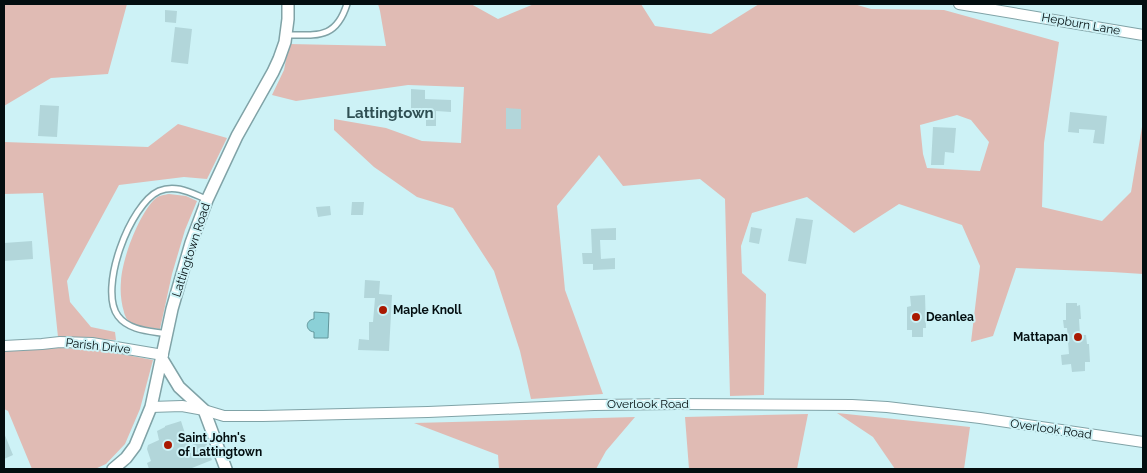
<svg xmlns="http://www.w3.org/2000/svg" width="1147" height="473" viewBox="0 0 1147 473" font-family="Raleway,sans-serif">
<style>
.green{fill:#e0bbb4;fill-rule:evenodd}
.water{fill:#8bd0d7;stroke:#62969b}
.building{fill:#b2d6da}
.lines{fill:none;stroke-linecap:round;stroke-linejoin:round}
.service-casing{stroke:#80a3a7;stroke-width:8}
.minor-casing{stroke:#80a3a7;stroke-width:12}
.tertiary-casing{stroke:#80a3a7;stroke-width:14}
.service{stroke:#fff;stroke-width:5}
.minor{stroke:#fff;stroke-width:10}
.tertiary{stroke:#fff;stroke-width:11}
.poi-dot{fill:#a91901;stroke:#cdf2f6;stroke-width:2}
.labels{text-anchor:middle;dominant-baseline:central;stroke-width:4;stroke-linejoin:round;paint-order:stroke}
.street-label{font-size:12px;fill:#030e10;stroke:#cdf2f6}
.poi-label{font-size:12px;font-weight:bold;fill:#030e10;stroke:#cdf2f6;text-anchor:start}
.quarter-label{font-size:15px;font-weight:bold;fill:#2f4f53;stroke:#cdf2f6}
</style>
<rect width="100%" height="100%" fill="#cdf2f6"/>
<path class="green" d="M4 4H127L108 74 51 78 4 106Z
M378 4H471L498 19 534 4H641L655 26 711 34 759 4H854L871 9 944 10 1059 42 1044 143 1042 207 1102 221 1131 192 1143 121V274L1112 272 1016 268 993 336 971 342 980 266 962 225 899 204 854 233 807 197 752 213 741 246 742 273 766 294 764 395 730 396 725 199 700 179 623 186 599 155 557 206 565 290 603 394 531 399 520 351 494 271 453 208 417 197 374 167 334 130V119L386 128 422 141 461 143 464 87 408 85 296 101 272 95 284 70 289 44 386 46 380 11ZM957 115 971 120 989 142 980 171 927 168 923 154 920 125Z
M178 124 227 138 207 179 184 177 119 185 67 281 70 302 91 327 115 332 116 340 58 337 43 193 4 194V142L148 147Z
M169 194 186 196 197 201 185 230 172 274 160 329C150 327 132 328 127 319 126 318 124 313 124 312 121 302 120 291 121 281 122 259 139 214 155 199 159 195 164 195 169 194Z
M60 348 100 350 153 360 140 409 125 444 106 464 95 469H32L8 411 4 409V351Z
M837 413 970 427 964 469H895L873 437Z
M808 414 797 469H689L685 417Z
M635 417 606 451 596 469H499L498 455 414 423Z"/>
<path class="water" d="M314 312 329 313 328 338H314V332C305 331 305 320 314 319Z"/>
<path class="building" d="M165 10 177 11 176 23 165 22Z
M175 27 192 29 188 64 171 62Z
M411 89 425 90V99L451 100V112L436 111V126H426V111H411Z
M40 105 59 106 57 137 38 136Z
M506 108 521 109V129H506Z
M1070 112 1107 116 1104 144 1093 143 1095 130 1079 129V133L1068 132Z
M933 127 956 128 954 153 945 152 944 165H931Z
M352 202H364L363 215H351Z
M330 206 331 215 318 217 316 207Z
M796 218 813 220 806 264 788 261Z
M751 227 762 229 759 244 749 242Z
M616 228V240H600L601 259 615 258V269L593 270V264H583L582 253H592L591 229Z
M32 241 33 259 4 261V243Z
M365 280 380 281 379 294 392 295 389 351 358 350 359 339 369 340V322H373L375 298H364Z
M925 295 926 328H923V337H912V330H907V307L911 306 910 296Z
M1066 303H1077V306L1080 305 1081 319H1079L1080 335H1086L1087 344H1089L1090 362H1085V371L1072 372 1071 364 1062 365 1061 355 1069 354 1067 328H1064L1063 320H1066Z
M181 421 189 446 204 441V442H206L212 460 192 468V469H149L147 463 151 461 147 449 148 445 159 440 157 431 165 427V426Z
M4 433 13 455 4 459Z"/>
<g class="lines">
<defs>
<path id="service" d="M286 35C318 35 336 39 347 4
M167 334C151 331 129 331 118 316 98 289 130 204 159 191 176 184 191 193 206 199"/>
<path id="minor" d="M959 4 1143 35
M4 346 42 344 60 342 92 343 163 355
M151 407 182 406 204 410 224 416H263L428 412 594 405 677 404 852 405 887 407 980 418 1143 442"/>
<path id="tertiary" d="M162 359 179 387 204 410 226 469
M113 469 126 458 135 446 151 407 172 309 191 243 207 200 237 136 273 72 279 59 285 42 288 19V4"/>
</defs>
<use href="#service" class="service-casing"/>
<use href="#minor" class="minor-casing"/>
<use href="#tertiary" class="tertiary-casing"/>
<use href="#service" class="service"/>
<use href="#minor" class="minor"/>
<use href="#tertiary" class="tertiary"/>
</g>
<g class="poi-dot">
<circle cx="383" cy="310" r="5"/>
<circle cx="916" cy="317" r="5"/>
<circle cx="1078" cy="337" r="5"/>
<circle cx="168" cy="445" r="5"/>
</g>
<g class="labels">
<g class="street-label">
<text transform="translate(1081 24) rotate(10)">Hepburn Lane</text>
<text transform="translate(191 250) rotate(-72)">Lattingtown Road</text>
<text transform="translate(98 346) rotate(6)">Parish Drive</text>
<text x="648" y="404">Overlook Road</text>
<text transform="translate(1051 429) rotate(8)">Overlook Road</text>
</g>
<g class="poi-label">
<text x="393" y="310">Maple Knoll</text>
<text x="926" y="317">Deanlea</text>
<text x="1068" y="337" text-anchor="end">Mattapan</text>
<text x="178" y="438">Saint John's<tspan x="178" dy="14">of Lattingtown</tspan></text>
</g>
<g class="quarter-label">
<text x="390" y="113">Lattingtown</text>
</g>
</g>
<rect width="1147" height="473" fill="none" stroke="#030e10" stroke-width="10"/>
</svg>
